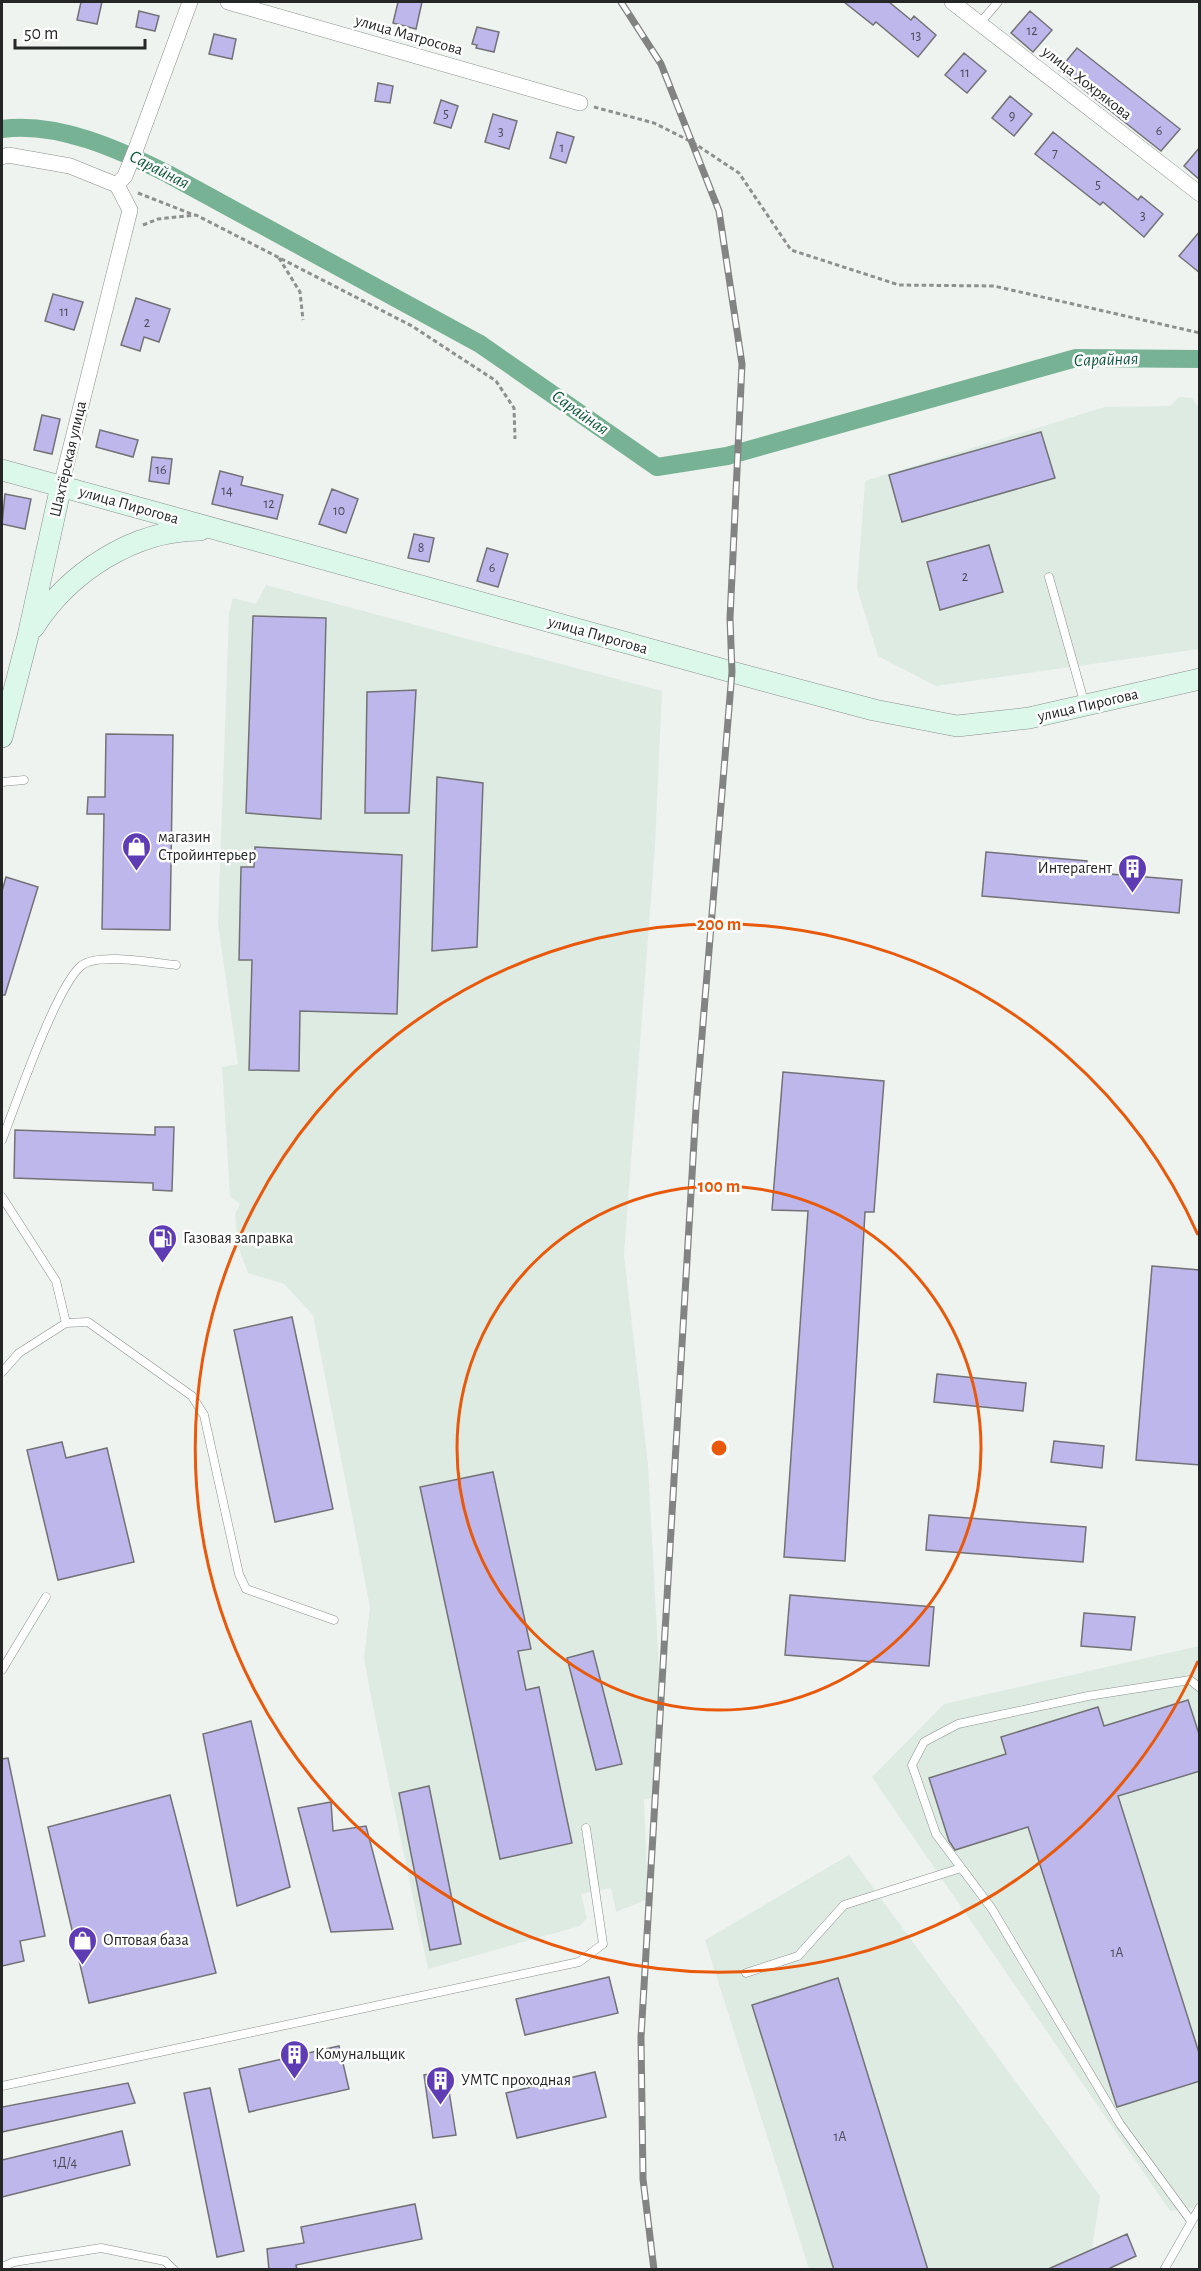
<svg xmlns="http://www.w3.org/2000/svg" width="1201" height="2271" viewBox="0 0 1201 2271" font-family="'Alegreya Sans',sans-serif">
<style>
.built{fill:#deebe3}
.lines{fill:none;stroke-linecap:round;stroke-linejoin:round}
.canal{stroke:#77b294;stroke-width:18}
.building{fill:#beb7ec;stroke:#727276;stroke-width:1.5}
.lane-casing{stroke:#8a8f8c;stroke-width:9}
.street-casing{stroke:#8a8f8c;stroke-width:16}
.secondary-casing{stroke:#8a8f8c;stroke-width:22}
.path{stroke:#8d908e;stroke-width:3;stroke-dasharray:4.5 3;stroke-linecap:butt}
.lane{stroke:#fff;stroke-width:8}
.street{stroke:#fff;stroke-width:15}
.secondary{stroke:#dcf8eb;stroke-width:21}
.rail-casing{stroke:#818482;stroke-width:7}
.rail{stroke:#fff;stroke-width:4.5;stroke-dasharray:14;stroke-linecap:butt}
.ring{fill:none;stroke:#e8590c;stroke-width:3}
.labels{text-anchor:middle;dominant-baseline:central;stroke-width:5;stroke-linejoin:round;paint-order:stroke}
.number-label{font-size:14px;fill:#4b4b58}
.street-label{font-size:16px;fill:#252726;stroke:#fff}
.poi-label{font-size:16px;fill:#252726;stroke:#fff;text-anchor:start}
.water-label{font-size:18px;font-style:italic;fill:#115a3d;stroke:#fff}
.centre{fill:#e8590c;stroke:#fff;stroke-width:3}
.ring-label{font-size:18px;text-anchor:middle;font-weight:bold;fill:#e8590c;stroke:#fff;stroke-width:5;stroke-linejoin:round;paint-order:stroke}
</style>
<rect width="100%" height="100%" fill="#eef3f0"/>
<path class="built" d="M1179 397 1192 398 1199 408V649L936 686 878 656 857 588 865 481 1105 407 1170 406Z
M266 585 662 691 655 846 624 1254 648 1465 659 1669V1798L644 1799 648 1899 616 1912 611 1888 581 1894 587 1918 580 1926 428 1969 372 1702 364 1658 370 1607 313 1315 284 1284 248 1273 238 1246 235 1214 240 1204 230 1196 222 1067 238 1064 218 924 229 613 233 598 256 604Z
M1199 1646V2207L1170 2211 872 1777 944 1704Z
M849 1855 1100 2196 1089 2269H809L705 1940Z"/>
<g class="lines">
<path class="canal" d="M2 129C57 121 120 150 168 174L480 344 657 467 727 456 1076 358 1200 359"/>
</g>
<path class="building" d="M81 2H102L97 24 77 20Z
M398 2H422L416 29 393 23Z
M844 2H889L911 20 914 16 936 35 918 57 876 22 873 25Z
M139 11 159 16 155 31 136 27Z
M1030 11 1052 30 1033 52 1011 33Z
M477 27 499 32 494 52 476 48 477 45 472 44Z
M214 34 236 39 232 59 209 54Z
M1077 48 1180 129 1161 151 1059 70Z
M964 53 986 71 967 93 945 75Z
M378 83 393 86 390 103 375 101Z
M1010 96 1032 114 1014 136 992 118Z
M441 100 458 106 451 128 434 123Z
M493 114 517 121 509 149 485 142Z
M557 132 574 137 566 163 550 158Z
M1053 132 1138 200 1141 196 1163 214 1144 237 1103 202 1100 205 1035 154Z
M1200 147V180L1184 166Z
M1200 231V273L1179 256Z
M53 294 83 302 74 330 45 321Z
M136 298 170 309 159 342 144 337 140 351 121 345Z
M42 415 60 419 52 454 34 450Z
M100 430 138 440 133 457 96 447Z
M1041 432 1055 478 902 522 889 475Z
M152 457 172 459 169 484 149 481Z
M220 471 243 477 241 485 283 495 277 519 212 504Z
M332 489 358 499 346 533 319 524Z
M5 494 31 499 25 529 2 524Z
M414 534 434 538 429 562 408 558Z
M989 545 1003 592 940 610 927 562Z
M487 548 508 554 498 587 477 581Z
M253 616 326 618 321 819 246 813Z
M416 690 409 813H365L367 692Z
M106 734 173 735 170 930 102 929 104 814H87L88 797H105Z
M437 777 483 783 477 947 432 951Z
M255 847 402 855 397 1014 300 1011 299 1071 249 1070 252 960H239L241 867H254Z
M986 852 1087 861 1086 872 1182 880 1179 913 982 896Z
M6 877 38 887 5 995H2V891Z
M783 1072 884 1081 874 1212H865L845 1561 784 1557 808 1211 772 1210Z
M155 1127H174L172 1191 153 1190V1183L14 1178 15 1130 155 1135Z
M1152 1266 1200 1270V1465L1136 1460Z
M292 1317 333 1509 275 1522 234 1330Z
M937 1374 1026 1383 1023 1411 934 1402Z
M1054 1441 1104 1446 1102 1468 1051 1462Z
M62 1442 66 1458 107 1448 134 1562 58 1580 27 1450Z
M493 1472 531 1649 518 1651 526 1690 539 1687 572 1843 500 1859 420 1487Z
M929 1515 1086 1527 1083 1562 926 1550Z
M790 1595 934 1607 929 1666 785 1655Z
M1084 1613 1135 1617 1131 1650 1081 1646Z
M593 1651 622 1764 596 1770 567 1658Z
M1188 1700 1200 1737V1771L1118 1796 1200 2056V2081L1117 2107 1028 1827 955 1850 949 1841 929 1778 1006 1754 1001 1737 1098 1707 1104 1726Z
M251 1721 290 1887 237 1906 203 1734Z
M8 1758 45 1936 20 1941 24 1961 2 1966V1759Z
M429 1786 461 1944 430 1950 399 1793Z
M170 1795 216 1973 89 2003 48 1827Z
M331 1802 333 1831 366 1826 393 1929 331 1932 298 1808Z
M609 1977 618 2013 525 2035 516 1999Z
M838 1978 928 2270H834L752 2005Z
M339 2046 349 2089 249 2112 239 2069Z
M446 2072 456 2135 433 2138 424 2075Z
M595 2072 606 2117 517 2138 506 2093Z
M128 2083 135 2103 2 2132V2107Z
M210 2088 244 2251 217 2257 184 2093Z
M122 2131 130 2165 2 2197V2160Z
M415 2204 422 2239 296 2265 297 2270H269L267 2249 304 2243 301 2227Z
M1127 2234 1136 2256 1106 2270H1046Z"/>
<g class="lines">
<defs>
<path id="lane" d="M980 23 998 2
M1049 577 1085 705
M2 782 24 780
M2 1140C16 1104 56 987 81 966 98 952 154 963 176 965
M2 1197 56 1281 66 1323
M2 1372 19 1353 66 1323 88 1322 192 1396 204 1415 239 1574 246 1589 334 1620
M2 1670 46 1597
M746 1973 798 1956 844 1905 961 1868
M2 2086 579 1962 603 1944 586 1828
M1191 2221 1120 2124 992 1909 936 1834 912 1765 924 1742 958 1724 1088 1696 1190 1680 1200 1688
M2 2267 14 2262 101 2248 165 2261 174 2270
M1164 2270 1200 2207"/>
<path id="street" d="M228 2 580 103
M952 2 1200 194
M2 157 8 155 70 166 117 185
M117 185 125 176 137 146 190 2
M61 486 130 210 117 185"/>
<path id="secondary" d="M2 470 732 672 874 710 957 726 1029 718 1200 679
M34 627C69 572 134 530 200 530
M2 737 28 636 61 486"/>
</defs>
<use href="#lane" class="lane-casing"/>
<use href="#street" class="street-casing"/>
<use href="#secondary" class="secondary-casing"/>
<path class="path" d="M594 107 654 123 692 142 739 173 791 250 899 285 994 286 1200 333
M138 193 194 215
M143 225 158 219 196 215 412 326 496 381 514 408 515 439
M279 258 300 292 303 320"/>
<use href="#lane" class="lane"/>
<use href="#street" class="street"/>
<use href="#secondary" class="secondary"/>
<defs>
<path id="rail" d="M621 2 661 64 719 211 742 364 730 618 732 672 696 1108 641 2037 643 2179 654 2270"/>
</defs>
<use href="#rail" class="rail-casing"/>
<use href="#rail" class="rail"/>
</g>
<g class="ring">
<circle cx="719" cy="1448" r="262"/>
<path d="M1198 1661A524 524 0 1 1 1198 1235"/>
</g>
<defs>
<symbol id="shop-pin" viewBox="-11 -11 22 30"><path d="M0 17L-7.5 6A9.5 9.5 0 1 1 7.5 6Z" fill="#5e3cb4" stroke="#fff"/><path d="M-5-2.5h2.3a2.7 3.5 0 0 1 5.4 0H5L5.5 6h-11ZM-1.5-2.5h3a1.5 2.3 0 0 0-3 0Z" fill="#fff"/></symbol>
<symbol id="building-pin" viewBox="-11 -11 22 30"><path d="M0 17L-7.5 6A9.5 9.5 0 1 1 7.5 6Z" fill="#5e3cb4" stroke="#fff"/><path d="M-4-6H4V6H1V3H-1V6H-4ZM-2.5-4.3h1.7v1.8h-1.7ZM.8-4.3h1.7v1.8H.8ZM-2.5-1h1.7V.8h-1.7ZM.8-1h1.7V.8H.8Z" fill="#fff"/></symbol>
<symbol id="fuel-pin" viewBox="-11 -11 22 30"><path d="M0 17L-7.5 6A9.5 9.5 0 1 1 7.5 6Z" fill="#5e3cb4" stroke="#fff"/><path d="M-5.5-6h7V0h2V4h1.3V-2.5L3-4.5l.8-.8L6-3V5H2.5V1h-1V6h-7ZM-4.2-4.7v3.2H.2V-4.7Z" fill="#fff"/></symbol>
</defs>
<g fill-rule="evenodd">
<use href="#shop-pin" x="120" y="830" width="33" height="45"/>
<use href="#building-pin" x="1116" y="852" width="33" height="45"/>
<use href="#fuel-pin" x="146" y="1222" width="33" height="45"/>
<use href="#shop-pin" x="66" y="1924" width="33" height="45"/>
<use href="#building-pin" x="278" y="2038" width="33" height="45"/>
<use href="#building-pin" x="424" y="2064" width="33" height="45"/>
</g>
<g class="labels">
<g class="number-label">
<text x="1032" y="31">12</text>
<text x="916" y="36">13</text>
<text x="965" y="73">11</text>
<text x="446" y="114">5</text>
<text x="1012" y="116">9</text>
<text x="1159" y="131">6</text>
<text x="501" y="132">3</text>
<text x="562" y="148">1</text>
<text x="1055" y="153">7</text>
<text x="1098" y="185">5</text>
<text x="1143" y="216">3</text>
<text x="64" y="312">11</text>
<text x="147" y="323">2</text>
<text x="161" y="470">16</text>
<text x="227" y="491">14</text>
<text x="269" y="504">12</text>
<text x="339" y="511">10</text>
<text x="421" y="548">8</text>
<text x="492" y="568">6</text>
<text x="965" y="577">2</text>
<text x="1117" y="1953">1А</text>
<text x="840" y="2137">1А</text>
<text x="65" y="2163">1Д/4</text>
</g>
<g class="street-label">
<text transform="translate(409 35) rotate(16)">улица Матросова</text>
<text transform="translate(1087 83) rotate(38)">улица Хохрякова</text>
<text transform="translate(68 459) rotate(-77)">Шахтёрская улица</text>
<text transform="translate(129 505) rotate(16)">улица Пирогова</text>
<text transform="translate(598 635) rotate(16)">улица Пирогова</text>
<text transform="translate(1088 705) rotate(-13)">улица Пирогова</text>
</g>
<g class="poi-label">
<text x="158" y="837">магазин<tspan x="158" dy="18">Стройинтерьер</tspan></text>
<text x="1112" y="868" text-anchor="end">Интерагент</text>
<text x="183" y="1238">Газовая заправка</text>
<text x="103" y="1940">Оптовая база</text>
<text x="315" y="2054">Комунальщик</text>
<text x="461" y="2080">УМТС проходная</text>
</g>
<g class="water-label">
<text transform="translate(159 170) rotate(27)">Сарайная</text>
<text transform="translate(1106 360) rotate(-2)">Сарайная</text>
<text transform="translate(580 413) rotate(35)">Сарайная</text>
</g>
</g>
<circle cx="719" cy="1448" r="9" class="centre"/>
<g class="ring-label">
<text x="719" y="930">200 m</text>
<text x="719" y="1192">100 m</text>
</g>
<rect width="1201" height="2271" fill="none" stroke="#252726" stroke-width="6"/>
<path d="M15 39v9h130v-9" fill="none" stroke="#252726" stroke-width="3"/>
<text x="24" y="39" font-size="18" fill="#252726" stroke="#ffffff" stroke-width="4.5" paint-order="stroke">50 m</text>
</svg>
